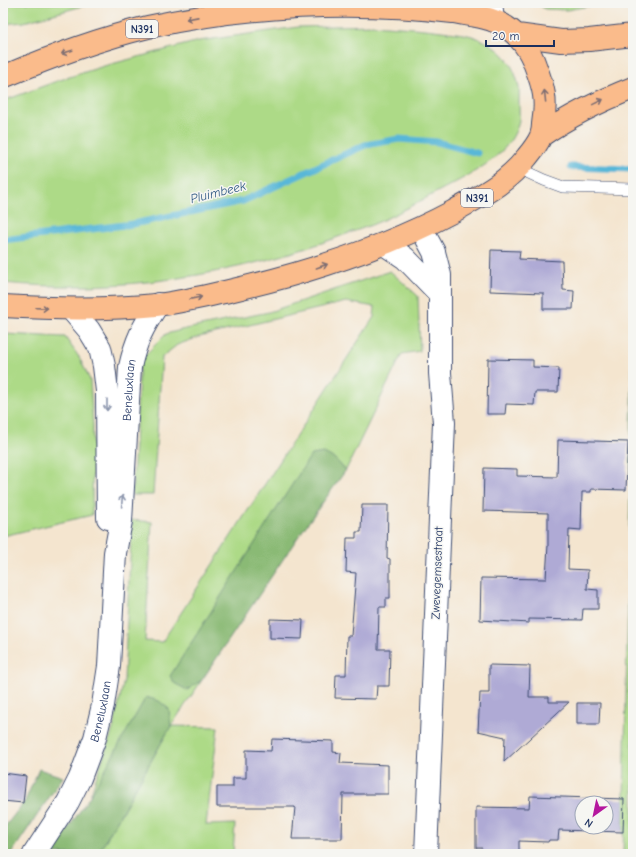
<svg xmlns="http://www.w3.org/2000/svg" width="636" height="857" viewBox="0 0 636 857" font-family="'Comic Neue',sans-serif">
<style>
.green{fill:#adda87;stroke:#648472}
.forest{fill:#8aba74;stroke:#527469}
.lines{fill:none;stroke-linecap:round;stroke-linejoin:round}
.stream{stroke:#59b7d8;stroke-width:7}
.building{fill:#afaad5;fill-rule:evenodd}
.service-casing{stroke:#3c4a6f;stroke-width:12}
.minor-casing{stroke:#3c4a6f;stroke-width:24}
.tertiary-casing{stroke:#3c4a6f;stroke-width:24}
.primary-casing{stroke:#3c4a6f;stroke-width:24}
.service{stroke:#fff;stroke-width:11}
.minor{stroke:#fff;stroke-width:22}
.tertiary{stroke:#fff;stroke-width:22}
.primary{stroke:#fabb8b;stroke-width:22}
.oneway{stroke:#7f6e72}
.oneway2{stroke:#8d97ae}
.labels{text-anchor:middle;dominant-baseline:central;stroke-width:3;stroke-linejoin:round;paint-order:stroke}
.shield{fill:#f6f6f2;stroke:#5d6b8a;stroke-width:1}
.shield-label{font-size:11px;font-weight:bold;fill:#1b2f5e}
.street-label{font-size:12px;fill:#1b2f5e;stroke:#f6f6f2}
.water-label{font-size:13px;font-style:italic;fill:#2e5883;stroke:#f6f6f2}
</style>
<rect width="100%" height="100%" fill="#f6f6f2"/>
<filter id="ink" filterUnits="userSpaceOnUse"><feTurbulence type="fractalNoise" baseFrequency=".025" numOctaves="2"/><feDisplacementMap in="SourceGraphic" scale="8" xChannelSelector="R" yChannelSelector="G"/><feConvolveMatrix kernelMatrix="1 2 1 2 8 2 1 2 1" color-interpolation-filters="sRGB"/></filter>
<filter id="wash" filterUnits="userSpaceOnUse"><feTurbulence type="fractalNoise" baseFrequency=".012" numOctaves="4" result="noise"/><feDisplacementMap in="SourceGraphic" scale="16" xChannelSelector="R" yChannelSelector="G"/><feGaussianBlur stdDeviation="0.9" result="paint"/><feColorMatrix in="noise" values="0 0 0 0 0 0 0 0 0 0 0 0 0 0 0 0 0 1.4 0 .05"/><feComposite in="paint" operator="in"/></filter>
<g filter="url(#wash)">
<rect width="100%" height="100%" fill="#f4e5cf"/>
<path class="green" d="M3 3H94L24 22 3 24Z
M536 3H606L567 10 545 9Z
M372 25C398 27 423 28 449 32 456 33 465 34 472 36 497 45 511 57 518 83 520 89 519 96 519 102 519 109 520 119 518 125 508 158 467 176 439 191 420 201 401 212 381 221 368 227 354 231 341 236 235 276 116 294 3 283V101L57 81 104 66 199 41 298 27Z
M390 271 418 296 420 351 402 354 346 470 335 459 187 690 202 680 171 726 218 727 206 825 235 824 233 854H98L171 726 90 796 113 729 124 680 132 520 152 522 145 641 162 642 374 317 375 307 346 302 199 337 177 345 162 357 153 495H132L140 360 166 334 181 330 269 312Z
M633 329V854H623L624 799Z
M3 334 65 337 79 357 90 380 93 425 92 515 3 536Z"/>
<path class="forest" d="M324 453 335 459 346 470 298 537 202 680 187 690 174 683 170 676 311 455Z
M146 697 159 701 169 709 171 726 99 852 98 854H51L90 796Z
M39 769 63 777 11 854H3V829L25 801Z"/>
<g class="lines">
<path class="stream" d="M571 167 633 169
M3 240 133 224 243 201 365 145 399 139 437 142 477 153"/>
</g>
<g id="blocks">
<path class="building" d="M491 250 520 251 519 259 562 261 563 290 574 291 573 309H543V293L490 291Z
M488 359 533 360V367L559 368 558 392H535L534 405 506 404 505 414H487Z
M558 440 628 442 626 490 591 489V492H582L581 530 569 529 568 569 588 570 587 589 598 590V609H583L582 620 529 619V623L480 620 481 578 546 579 548 545V513L483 511 484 468 517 469V476L557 477Z
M362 505H388L387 558 390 559V598H386V607H379L378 649H390L389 686H377L376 699 335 698 336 675H346L347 636H351L356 573 346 572 347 538H356V532H361Z
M270 619 303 620 302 639 270 638Z
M489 665 530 666 529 697H549V702H569L504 762 505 737 478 731 480 693H489Z
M577 703H600L599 724H577Z
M272 739 333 741V752L341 753 340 763 388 765V794H343L342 839H292L295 807H217V787H233V778H246V750L271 751Z
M3 773 26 776 23 803 3 801Z
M530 796 624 799 623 832 559 830 558 840H549L548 842 519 841V854H482V848H476V807L529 808ZM582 803H606V827H582Z"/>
</g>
</g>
<g filter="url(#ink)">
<use href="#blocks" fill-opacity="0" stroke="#3c4a6f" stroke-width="1"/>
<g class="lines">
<defs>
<path id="service" d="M518 168 544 180 563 187 633 189"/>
<path id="minor" d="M421 228 434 252 440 275V373L444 423 426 854
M384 244 405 258 439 293"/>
<g id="tertiary">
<path d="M491 3 493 20"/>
<path d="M71 309 89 330 100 348 104 366 107 391 108 518"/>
<path id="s1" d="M34 854 68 802 80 778 95 738 103 705 109 666 115 553 121 521 130 367C136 340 143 327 158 304"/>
</g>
<path id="primary" d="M517 35 561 41 589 40 633 35
M3 77C50 57 98 39 148 27 247 5 353 0 453 12 470 15 491 17 506 27 519 35 530 50 535 65 544 88 547 100 543 124 543 128 542 133 541 136 538 143 532 151 527 157 507 183 482 195 454 211 383 249 307 273 229 291 205 296 181 302 156 305 106 310 54 309 3 306
M542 135C571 115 600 101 633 88"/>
</defs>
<use href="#service" class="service-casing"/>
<use href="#minor" class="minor-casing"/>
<use href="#tertiary" class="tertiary-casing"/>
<use href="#primary" class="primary-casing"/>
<use href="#service" class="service"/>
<use href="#minor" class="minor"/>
<use href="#tertiary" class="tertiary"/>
<use href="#primary" class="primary"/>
</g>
<defs><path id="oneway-shaft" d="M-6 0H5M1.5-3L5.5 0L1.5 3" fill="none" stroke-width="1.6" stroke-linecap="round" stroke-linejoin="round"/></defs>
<g class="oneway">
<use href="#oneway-shaft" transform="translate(192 18) rotate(169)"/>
<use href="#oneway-shaft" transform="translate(67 52) rotate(162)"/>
<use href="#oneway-shaft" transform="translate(545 96) rotate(-96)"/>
<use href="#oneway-shaft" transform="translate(598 102) rotate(-26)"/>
<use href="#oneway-shaft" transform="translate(322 266) rotate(-19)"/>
<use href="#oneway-shaft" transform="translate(196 298) rotate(-12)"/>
<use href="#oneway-shaft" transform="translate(42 308) rotate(2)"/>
</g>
<g class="oneway2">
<use href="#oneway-shaft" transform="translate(107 405) rotate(90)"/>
<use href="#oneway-shaft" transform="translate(122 501) rotate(-86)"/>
</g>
</g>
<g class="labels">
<g class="shield">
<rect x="126" y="20" width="32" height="18" rx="3"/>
<rect x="461" y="189" width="32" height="18" rx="3"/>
</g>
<g class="shield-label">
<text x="142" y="29">N391</text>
<text x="477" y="198">N391</text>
</g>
<g class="street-label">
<text stroke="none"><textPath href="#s1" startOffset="482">Beneluxlaan</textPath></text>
<text transform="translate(437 573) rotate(-88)">Zwevegemsestraat</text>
<text stroke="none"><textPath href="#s1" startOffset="159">Beneluxlaan</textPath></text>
</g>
<g class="water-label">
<text transform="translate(218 192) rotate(-14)">Pluimbeek</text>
</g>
</g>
<rect width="636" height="857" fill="none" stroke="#f6f6f2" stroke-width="16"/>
<g transform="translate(594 815) rotate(213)"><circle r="19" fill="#f6f6f2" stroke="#9ea6b7"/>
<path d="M0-3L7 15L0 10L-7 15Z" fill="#b5179e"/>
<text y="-6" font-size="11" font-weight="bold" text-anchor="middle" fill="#1b2f5e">N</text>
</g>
<path d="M486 40v6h68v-6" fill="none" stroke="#1b2f5e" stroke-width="2"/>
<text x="492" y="40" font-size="12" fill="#1b2f5e" stroke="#f6f6f2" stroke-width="3" paint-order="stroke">20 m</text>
</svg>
